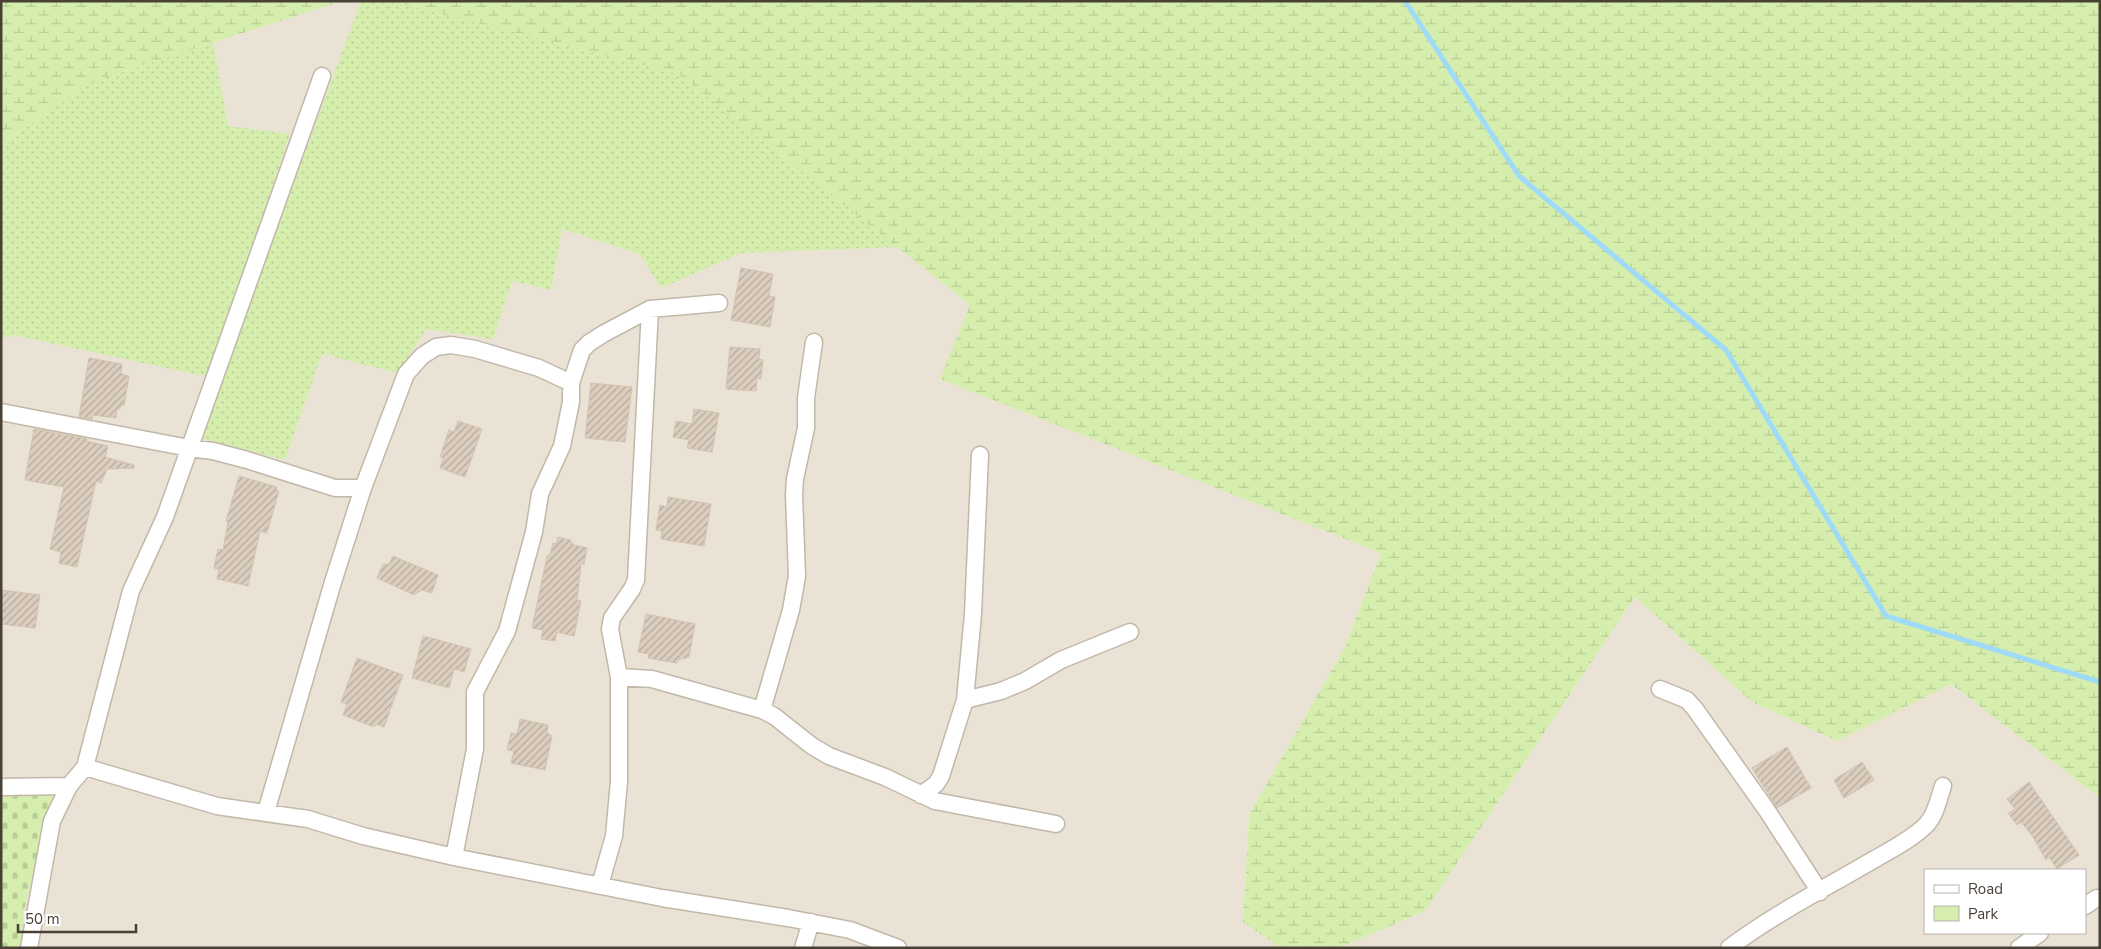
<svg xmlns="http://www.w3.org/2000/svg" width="2101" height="949" viewBox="0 0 2101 949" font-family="'Nunito Sans',sans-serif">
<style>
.residential{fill:#eae2d5;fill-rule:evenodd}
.green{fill:url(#green-dots)}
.wetland{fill:url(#wetland-marsh)}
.cemetery{fill:url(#cemetery-stones)}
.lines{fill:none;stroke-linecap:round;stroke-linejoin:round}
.stream{stroke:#9fdaf8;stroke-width:5}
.building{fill:url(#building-hatch);stroke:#d4c3ae}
.street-casing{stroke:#c2b8a9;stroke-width:19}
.street{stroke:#fff;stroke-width:16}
</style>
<defs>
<pattern id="green-dots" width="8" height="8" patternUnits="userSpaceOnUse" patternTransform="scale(1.25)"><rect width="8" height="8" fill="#d5eead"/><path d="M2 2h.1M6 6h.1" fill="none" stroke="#b8cd95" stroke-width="1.8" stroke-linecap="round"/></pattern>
<pattern id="wetland-marsh" width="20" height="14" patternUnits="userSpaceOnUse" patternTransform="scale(1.25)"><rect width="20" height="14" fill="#d5eead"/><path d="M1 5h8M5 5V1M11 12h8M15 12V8" fill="none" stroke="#b8cd95"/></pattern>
<pattern id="cemetery-stones" width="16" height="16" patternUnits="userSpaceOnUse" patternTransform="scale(1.25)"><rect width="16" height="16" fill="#d5eead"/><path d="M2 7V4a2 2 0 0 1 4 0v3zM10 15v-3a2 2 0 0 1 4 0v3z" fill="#b8cd95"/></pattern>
<pattern id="building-hatch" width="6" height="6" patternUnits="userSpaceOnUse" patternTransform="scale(1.25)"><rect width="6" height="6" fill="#dbcebf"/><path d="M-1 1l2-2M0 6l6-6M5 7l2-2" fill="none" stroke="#b4a99c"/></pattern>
</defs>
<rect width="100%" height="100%" fill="#f6f0e8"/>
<path class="residential" d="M342 1H390L679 74 970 305 941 379 1381 553 1345 647 1249 815 1243 922 1281 948H1V144L94 81Z
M1635 597 1752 702 1837 741 1951 684 2100 798V948H1339L1425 911ZM1925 870H2085V933H1925Z"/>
<path class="green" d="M361 1H390L679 74 898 247 741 253 661 288 640 254 562 229 551 290 512 281 493 339 426 329 398 373 322 354 285 460 200 438Z
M213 43 228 126 290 134 209 377 13 335 1 339V144L94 81Z"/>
<path class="wetland" d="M1 1H342L94 81 1 144Z
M390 1H2100V798L1951 684 1837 741 1752 702 1635 597 1425 911 1339 948H1281L1243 922 1249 815 1345 647 1381 553 940 379 970 305 679 74Z"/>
<path class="cemetery" d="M1 783 49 791 52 796 24 910 20 948H1Z"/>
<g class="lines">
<path class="stream" d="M1405 1 1519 176 1726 350 1886 616 2100 682"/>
</g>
<path class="building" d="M741 268 773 274 769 296 775 297 770 327 731 320Z
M730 347 760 349 759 359 763 360 761 379 757 378 756 391 726 389Z
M89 358 122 364 121 374 129 376 124 406 121 405 120 409H117L116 418 93 415 92 419 79 417Z
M591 383 632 387 625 442 585 438Z
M694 409 719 413 712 452 687 448 689 440 673 437 676 421 692 424Z
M458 421 482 429 465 477 440 468 443 458 440 457 449 430 454 432Z
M34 429 87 439 86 441 108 446 105 457 134 465V468L107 469 101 483 96 481 77 567 59 563 61 552 50 549 64 487 25 480Z
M239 476 277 487 276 491H279L267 533 260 531 248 586 217 579 219 569 214 568 218 549 223 550 228 522 226 521Z
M668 497 711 504 704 546 661 539 662 531 656 530 660 505 667 507Z
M558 537 570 540 574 545 587 548 584 564H581L577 600 581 601 574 636 557 632 555 641 541 639 543 630 532 628 547 556 550 555 553 543 556 544Z
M393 556 438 575 432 593 422 590 414 595 377 578 383 564H389Z
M2 590 40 595 35 628 1 624Z
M646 614 695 624 689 657 678 660 677 663 648 658 649 654 638 652Z
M423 636 471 649 464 672 454 669 449 688 412 678Z
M357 658 403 675 384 727 376 724 374 727 343 715 347 704 341 702Z
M520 719 548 725 547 733 552 736 545 770 511 763 514 751 507 750 511 733 517 734Z
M1787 747 1811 788 1777 808 1752 768Z
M1862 762 1874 780 1844 798 1834 780Z
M2029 782 2079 855 2057 869 2049 857 2046 860 2033 837 2021 822 2017 825 2008 813 2015 809 2007 799Z"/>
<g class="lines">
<defs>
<path id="street" d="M1 412 189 448 213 451 247 460 335 488H363
M619 677 652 679 762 710 774 716 812 746 829 756 885 777 935 801 1056 824
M1660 689 1687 700 1695 709 1766 809 1820 892
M965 700 1001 691 1025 681 1061 660 1130 632
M762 710 791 610 797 576 794 495 795 479 806 428V398L814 342
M85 767 217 806 308 819 363 836 454 857 662 898 788 918 850 930 898 948
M1 787 69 786
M921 795 936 784 941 776 965 700 973 614 980 455
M266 812 333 582 363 488 406 374 422 356 436 347 451 345 475 349 539 368 571 383
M454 857 475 749V692L507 631 534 532 540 494 562 446 571 402V383L582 350 589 343 603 334 650 309 719 303
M600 885 614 836 619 781V677L610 629 612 618 632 589 636 580 650 309
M2085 906 2097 898
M29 948 52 821 69 786 85 767 131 591 165 517 322 76
M803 948 811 922
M1729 948C1774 914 1824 889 1873 860 1889 851 1914 838 1927 824 1936 814 1939 798 1943 786
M2019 948 2040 933"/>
</defs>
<use href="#street" class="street-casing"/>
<use href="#street" class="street"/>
</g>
<rect width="2101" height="949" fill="none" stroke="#4a4136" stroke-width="5"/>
<rect x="1924" y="869" width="162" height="65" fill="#ffffff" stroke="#b7b3af"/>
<rect x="1934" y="885" width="25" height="8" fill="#ffffff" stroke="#b7b3af"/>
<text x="1968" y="894" font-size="15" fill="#4a4136">Road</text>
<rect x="1934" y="906" width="25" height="15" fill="#d5eead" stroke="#b7b3af"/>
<text x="1968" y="919" font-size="15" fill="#4a4136">Park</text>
<path d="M18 924v8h118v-8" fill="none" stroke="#4a4136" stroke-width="2.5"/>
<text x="25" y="924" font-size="15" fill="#4a4136" stroke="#ffffff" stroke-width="4" paint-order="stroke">50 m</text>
</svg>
